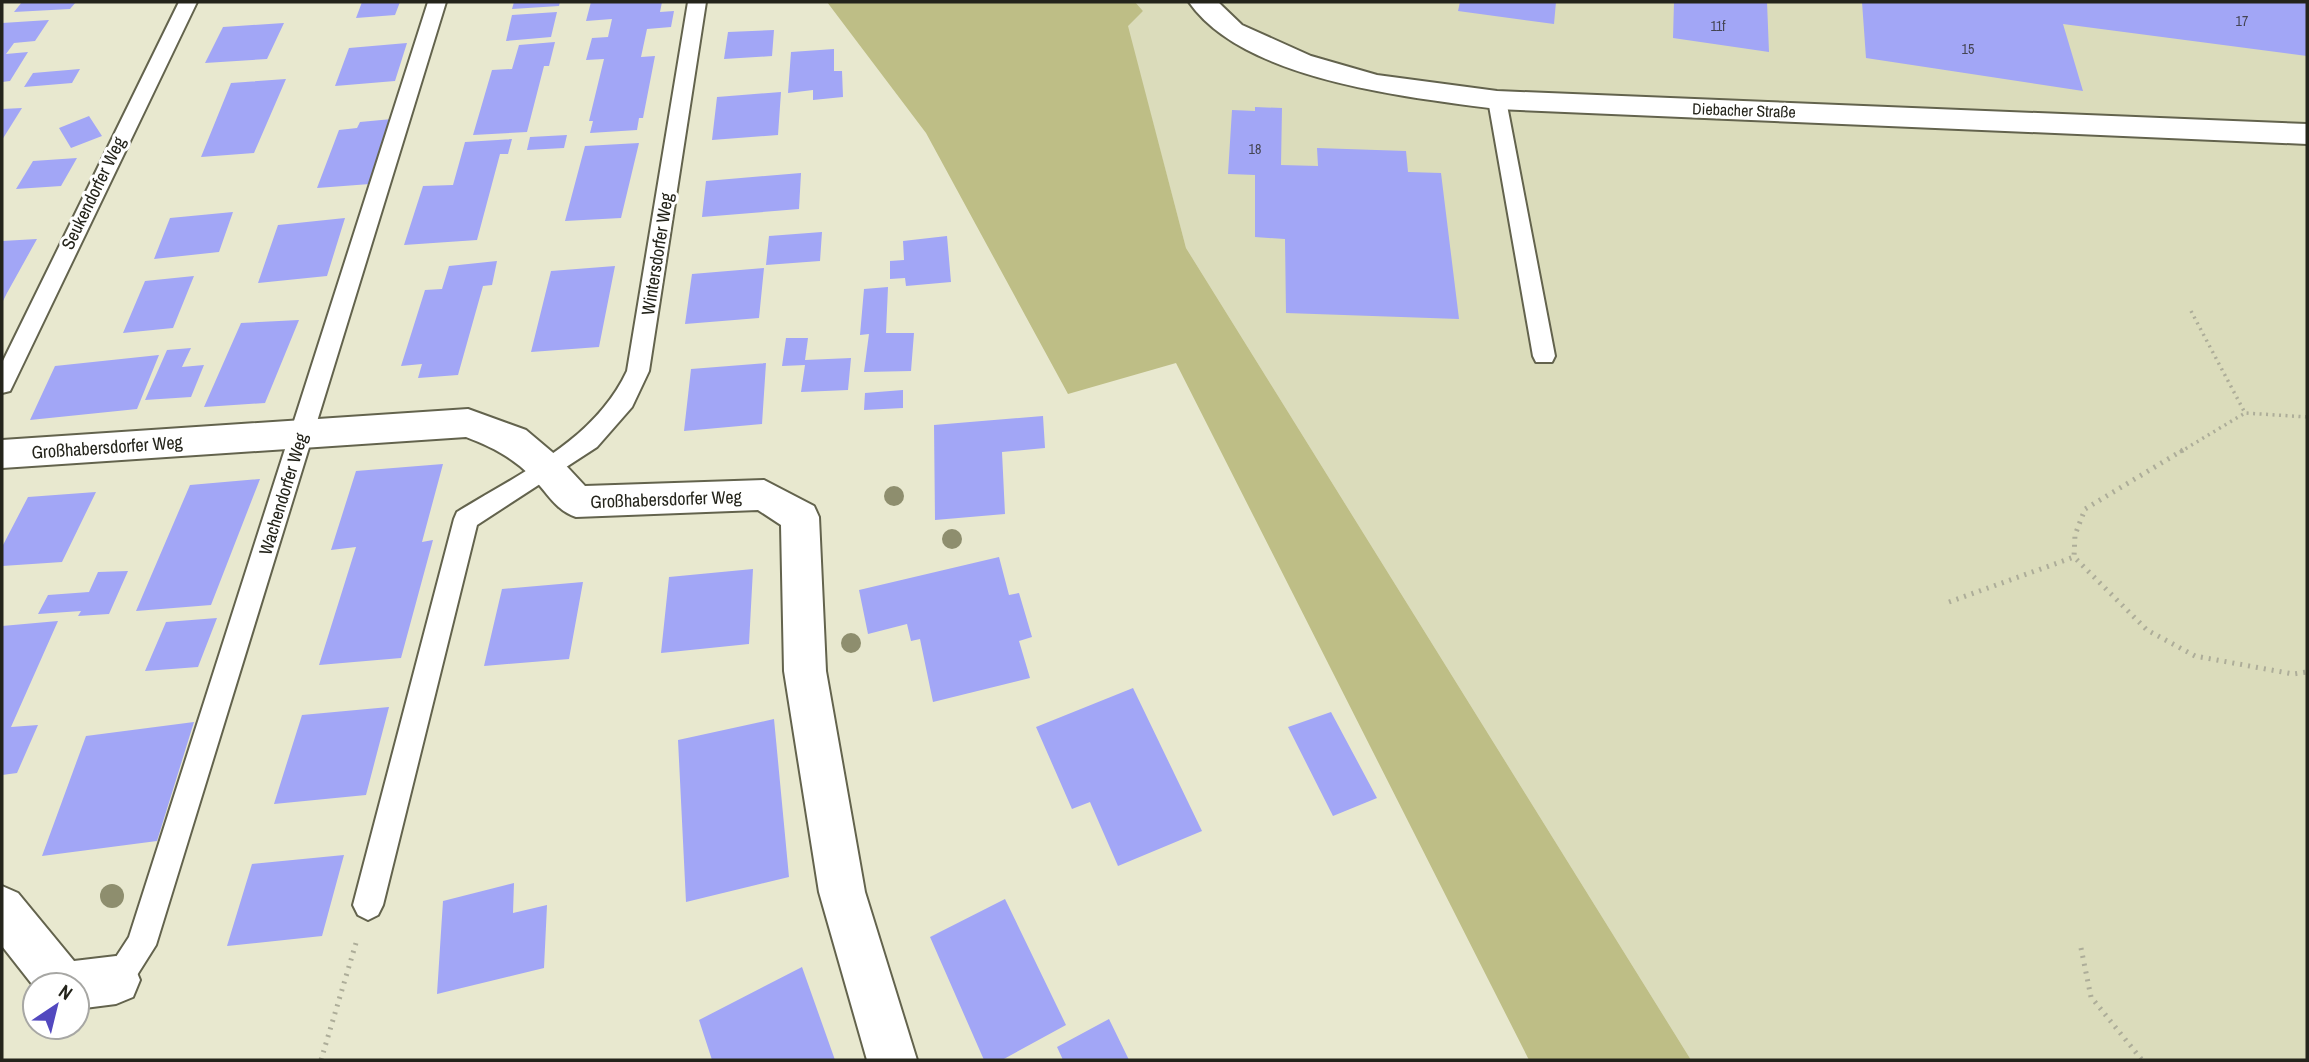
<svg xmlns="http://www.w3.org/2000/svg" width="2309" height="1062" viewBox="0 0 2309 1062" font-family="'Archivo Narrow',sans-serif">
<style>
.built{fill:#dbdcbb}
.green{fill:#bebe86}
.building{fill:#a2a6f6}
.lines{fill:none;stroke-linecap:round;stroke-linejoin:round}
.lane-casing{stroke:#63634d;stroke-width:4}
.street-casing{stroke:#63634d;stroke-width:4}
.path-far1{stroke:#adad99;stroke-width:3.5;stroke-dasharray:2 4.5;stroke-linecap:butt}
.path{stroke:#adad99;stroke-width:5;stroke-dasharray:2 6;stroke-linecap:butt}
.lane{fill:#fff;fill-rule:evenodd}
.street{fill:#fff;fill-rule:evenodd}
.tree{fill:#8e8e6e}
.labels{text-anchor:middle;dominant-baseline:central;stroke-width:6;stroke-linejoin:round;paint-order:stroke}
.number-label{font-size:14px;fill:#444452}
.far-street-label{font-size:16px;fill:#24241b;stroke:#fff}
.street-label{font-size:18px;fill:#24241b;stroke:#fff}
</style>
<rect width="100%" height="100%" fill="#e8e8cf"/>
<path class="built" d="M1135 2H2307V1060H1691L1186 248 1127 25 1143 11Z"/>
<path class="green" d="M827 2H1135L1143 11 1128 26 1186 248 1691 1060H1529L1176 363 1068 394 926 133Z"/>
<path class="building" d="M22 2H76L70 9 14 12Z
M362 2H400L395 15 356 18Z
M514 2H560L559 6 512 9Z
M591 2H662L660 12 674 11 671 27 647 29 641 57 655 56 643 118H639L637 130 590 133 593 121H589L604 59 586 60 592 38 608 37 612 19 586 21Z
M1460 2H1556L1554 24 1458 11Z
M1674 2H1767L1769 52 1673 38Z
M1862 2H2307V56L2063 24 2083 91 1866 58Z
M557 12 551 37 506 41 512 15Z
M49 20 35 41 14 43 6 54 28 52 10 81 2 82V23Z
M284 23 267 59 205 63 223 27Z
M774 30 772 56 724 59 728 32Z
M555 42 549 66H544L527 132 473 135 492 70 512 69 519 45Z
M407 43 395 81 335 86 349 48Z
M834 49V71H842L843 97 813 100V90L788 93 791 52Z
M80 69 72 83 24 87 33 73Z
M286 79 254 153 201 157 231 83Z
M781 92 778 135 712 140 717 97Z
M1255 107 1282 108 1281 165 1318 166 1317 148 1406 151 1408 172 1441 173 1459 319 1286 313 1285 239 1255 237V175L1228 174 1232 110 1255 111Z
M22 108 2 140V109Z
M89 116 102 136 71 148 59 128Z
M392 119 370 184 317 188 339 130 357 128 360 122Z
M567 135 564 148 527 150 530 137Z
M512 139 508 154H500L477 240 404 245 423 186 453 185 465 142Z
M639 143 621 218 565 221 585 146Z
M77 158 61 186 16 189 33 161Z
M801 173 799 209 702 217 706 181Z
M233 212 219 252 154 259 170 218Z
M345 218 327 276 258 283 278 225Z
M822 232 820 261 766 265 769 236Z
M947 236 951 282 906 286 905 278 890 279V261L904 260 903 241Z
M37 239 7 293 2 303V241Z
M497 261 492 285 483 286 458 375 418 378 422 364 401 366 425 290 442 289 449 266Z
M615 266 599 347 531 352 551 271Z
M764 268 759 318 685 324 692 274Z
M194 276 173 328 123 333 145 281Z
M888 287 886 333H914L911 371 864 372 869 334 860 335 864 289Z
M299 320 265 403 204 407 241 323Z
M786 338H808L805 360 851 358 848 390 801 392 805 365 782 366Z
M191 348 182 367 204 365 191 397 145 400 167 350Z
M159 355 137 409 30 420 55 366Z
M766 363 762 424 684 431 691 369Z
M903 390V408L864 410 865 393Z
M1043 416 1045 448 1002 452 1005 514 935 520 934 425Z
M443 464 422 542 433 540 401 658 319 665 356 547 331 550 356 471Z
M260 479 211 605 136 611 190 485Z
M96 492 62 562 2 566V547L28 497Z
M999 557 1009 595 1019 593 1032 637 1019 641 1030 678 933 702 920 639 911 641 907 624 868 634 859 590Z
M753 569 749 644 661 653 669 577Z
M128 571 109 614 78 616 81 611 38 614 48 595 89 592 98 572Z
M583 582 569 659 484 666 502 589Z
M217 618 198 667 145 671 166 622Z
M58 621 11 727 38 725 17 773 2 775V626Z
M1133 688 1202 831 1118 866 1090 802 1072 809 1036 727Z
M389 707 366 795 274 804 302 715Z
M1331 712 1377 798 1333 816 1288 727Z
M774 719 789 877 686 902 678 740Z
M194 722 157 841 42 856 86 736Z
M344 855 322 936 227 946 252 864Z
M514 883 513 913 547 905 544 968 437 994 443 901Z
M1005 899 1066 1025 1002 1060H984L930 937Z
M802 967 835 1060H712L699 1020Z
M1109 1019 1129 1060H1063L1057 1047Z"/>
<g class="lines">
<defs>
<path id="lane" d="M179 2H197L13 385 10 391 2 393V363Z
M428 2H446L156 945 127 991 116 995 105 991 101 980 129 937Z
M688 2H706L649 371 632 407 597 447 477 525 383 905 378 915 368 920 358 915 353 905 454 519 457 512C520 473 594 441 627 371Z
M1497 94 1506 100 1555 356 1552 362H1536L1533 356 1488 100Z"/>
<path id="street" d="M1189 2H1218L1242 25 1311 56 1377 75 1497 91 2307 124V144L1497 109C1409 97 1244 81 1189 2Z
M468 409 526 430 558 457 585 486 764 480 814 506 819 517 826 671 865 892 917 1060H867L819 892 784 671 781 525 758 510 576 517C555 510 547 492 532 477 512 457 492 447 466 437L2 468V440Z
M2 886 18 893 74 961 116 956 133 963 140 980 133 997 116 1004 77 1009V985H35V988L2 946Z"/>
</defs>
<use href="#lane" class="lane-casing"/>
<use href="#street" class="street-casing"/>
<path class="path-far1" d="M2191 311 2245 413 2307 417
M2180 452 2245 413"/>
<path class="path" d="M2183 450 2085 509 2075 535 2074 557 2147 630 2195 656 2293 674 2307 672
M1949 602 2074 557
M2081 948 2091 997 2142 1060
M321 1060 356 943"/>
<use href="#lane" class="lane"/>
<use href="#street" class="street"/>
</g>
<g class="tree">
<circle cx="894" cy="496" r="10"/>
<circle cx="952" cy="539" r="10"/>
<circle cx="851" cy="643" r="10"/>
<circle cx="112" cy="896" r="12"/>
</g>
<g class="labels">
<g class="number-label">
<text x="2242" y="21">17</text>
<text x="1718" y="26">11f</text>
<text x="1968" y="49">15</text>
<text x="1255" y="149">18</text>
</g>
<g class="far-street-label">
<text transform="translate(1744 110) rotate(2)">Diebacher Straße</text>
</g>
<g class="street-label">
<text transform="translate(93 193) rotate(-64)">Seukendorfer Weg</text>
<text transform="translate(657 254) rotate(-81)">Wintersdorfer Weg</text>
<text transform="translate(107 447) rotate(-4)">Großhabersdorfer Weg</text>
<text transform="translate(283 494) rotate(-73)">Wachendorfer Weg</text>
<text transform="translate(666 499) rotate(-2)">Großhabersdorfer Weg</text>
</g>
</g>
<rect width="2309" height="1062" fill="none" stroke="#24241b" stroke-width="7"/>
<g transform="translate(56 1006) rotate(35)"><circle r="33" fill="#ffffff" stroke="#a7a7a4" stroke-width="2"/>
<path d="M0-5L12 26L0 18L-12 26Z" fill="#5248bf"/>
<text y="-10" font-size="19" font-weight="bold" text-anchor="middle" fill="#24241b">N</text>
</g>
</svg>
